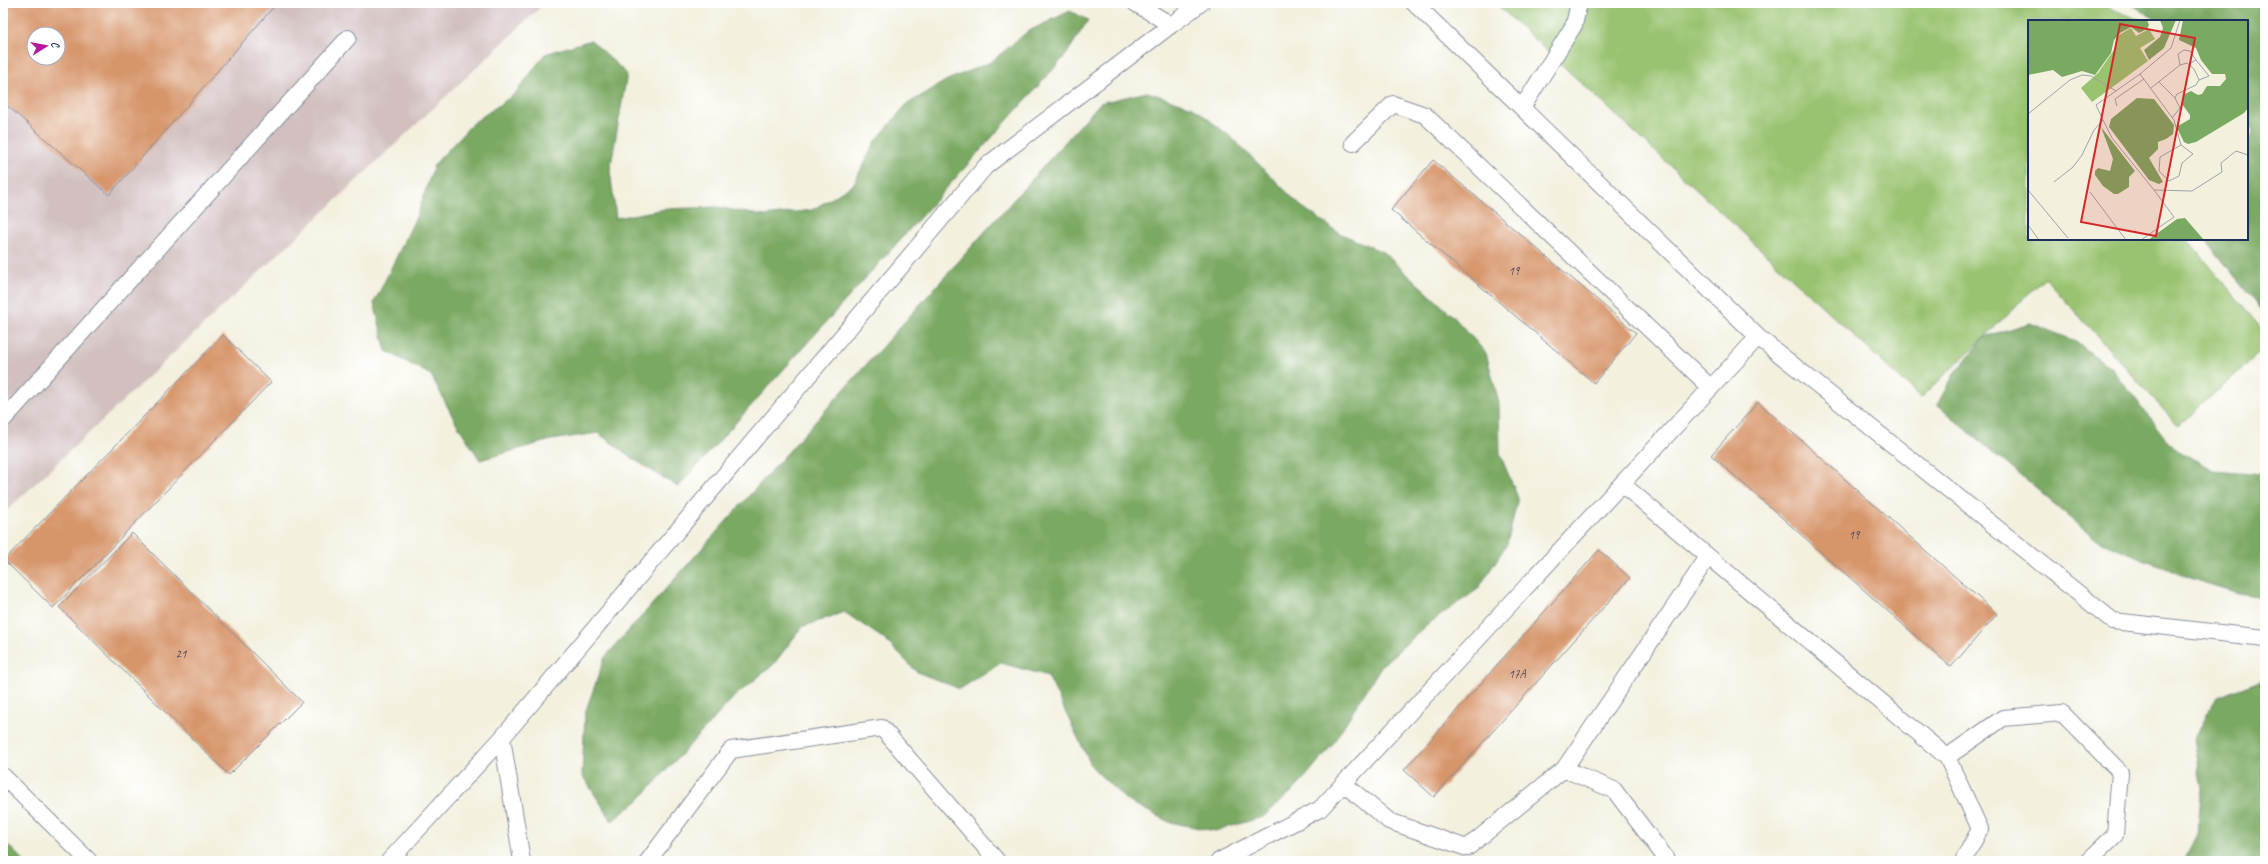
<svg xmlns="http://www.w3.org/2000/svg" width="2268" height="864" viewBox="0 0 2268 864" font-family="Caveat,sans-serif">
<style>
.industrial{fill:#d2bfbf;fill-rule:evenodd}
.green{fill:#99c36f;stroke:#5a7966}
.forest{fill:#7aa962;stroke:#4a6c60}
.building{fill:#d7956b;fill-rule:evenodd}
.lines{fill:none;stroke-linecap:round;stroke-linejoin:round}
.lane-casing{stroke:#87909e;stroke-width:18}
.lane{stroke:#fff;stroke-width:16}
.labels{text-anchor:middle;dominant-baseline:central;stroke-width:3;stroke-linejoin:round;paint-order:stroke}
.number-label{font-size:12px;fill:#4a4861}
.inset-road{fill:none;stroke:#9da3ab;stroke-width:1}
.view{fill:#d62828;fill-opacity:0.15;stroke:#d62828;stroke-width:2}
.inset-edge{fill:none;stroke:#1b2f5e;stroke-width:2}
</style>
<rect width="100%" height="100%" fill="#fff"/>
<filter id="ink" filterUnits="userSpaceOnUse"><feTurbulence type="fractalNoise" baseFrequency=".025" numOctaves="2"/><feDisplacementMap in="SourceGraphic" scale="8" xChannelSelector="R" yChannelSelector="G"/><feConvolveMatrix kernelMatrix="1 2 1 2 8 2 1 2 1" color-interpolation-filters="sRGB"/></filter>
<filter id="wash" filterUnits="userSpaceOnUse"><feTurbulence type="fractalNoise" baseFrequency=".012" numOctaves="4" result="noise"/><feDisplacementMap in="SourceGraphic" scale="16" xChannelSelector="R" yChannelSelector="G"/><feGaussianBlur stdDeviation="0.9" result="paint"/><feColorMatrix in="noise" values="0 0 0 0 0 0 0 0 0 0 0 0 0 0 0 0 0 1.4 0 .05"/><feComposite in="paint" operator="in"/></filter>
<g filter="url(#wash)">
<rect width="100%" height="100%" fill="#f3f0de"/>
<path class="industrial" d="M3 3H545L3 514ZM34 34H58V58H34Z"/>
<path class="green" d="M1495 3H2097L2143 21H2029V239H2187L2265 332V348L2178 426 2045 278 1921 398Z"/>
<path class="forest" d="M2129 3H2265V314L2205 239H2247V143L2253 132 2247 117V21H2161Z
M1070 11 1088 20 1066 55 678 487 638 462 598 433 551 440 480 460 455 421 431 375 386 351 374 303 418 213 434 165 473 123 515 94 545 54 591 40 627 74 610 170 616 218 665 209 717 207 764 216 812 210 853 185 875 142 906 105 947 80 991 62 1027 32Z
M1147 92 1193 107 1232 138 1301 206 1339 233 1383 252 1453 316 1486 353 1499 403 1500 454 1518 498 1507 544 1478 589 1431 622 1382 665 1332 745 1298 786 1263 817 1215 831 1169 822 1126 800 1092 767 1048 676 1001 663 960 689 917 672 884 639 844 612 802 627 773 665 735 696 638 801 612 821 582 775 585 713 605 657 1100 103Z
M2030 323 2073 340 2113 369 2172 447 2213 470 2265 474V597L2238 593 2192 579 2097 540 1937 405 1954 374 1984 337Z
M2263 680H2265V861H2184L2197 835 2202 788 2193 739 2217 697Z
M3 840 24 861H3Z"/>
<g id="blocks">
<path class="building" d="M3 3H277L109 195 3 102ZM34 34H58V58H34Z
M1433 160 1636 333 1594 383 1391 210Z
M223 335 271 382 53 608 4 560Z
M1758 402 1997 614 1951 667 1711 455Z
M132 533 302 702 229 775 59 607Z
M1599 550 1630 578 1434 797 1404 770Z"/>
</g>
</g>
<g filter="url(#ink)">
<use href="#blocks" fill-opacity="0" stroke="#87909e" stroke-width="1"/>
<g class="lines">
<defs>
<path id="lane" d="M1135 3 1171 25 1201 3
M1414 3 1758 337 2113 621 2265 638
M1522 108 1574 25 1579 3
M1353 143 1393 104 1425 115 1711 388
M3 420 348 38
M1622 484 1947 757 1980 829 1963 861
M502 738 986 166 1171 25
M1947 757 2003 718 2062 713 2120 772 2115 835 2088 861
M1564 769 1708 557
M3 776 89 861
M1344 784 1389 821 1467 848 1564 769 1614 790 1668 861
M389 861 502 738 522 861
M648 861 731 750 882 728 997 861
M1219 861 1320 809 1758 337"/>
</defs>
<use href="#lane" class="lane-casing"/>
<use href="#lane" class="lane"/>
</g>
</g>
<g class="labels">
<g class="number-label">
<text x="1514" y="271">19</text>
<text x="1854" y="535">19</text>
<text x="181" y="654">21</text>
<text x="1517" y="674">17А</text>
</g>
</g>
<g transform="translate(2028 20)">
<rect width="220" height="220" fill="#f3f0de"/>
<path d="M103 8 108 16 121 9 127 19 112 28 120 41 64 82 53 68 70 53 86 30 91 15Z" fill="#99c36f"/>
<path d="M0 0H119L121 5 119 9 111 13 103 7 92 13 86 20 83 33 67 55 54 51 34 57 25 50 0 55ZM132 0H148L136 28 121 40 116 30 132 17 135 8ZM155 0H220V88L216 93 168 122 160 124 156 122 150 110V106L162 99V95L154 84 155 75 163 71 170 75 174 74 179 66H192L198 59 197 54H184L173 40 168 28 151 20ZM109 78 126 79 146 105 145 114 138 119 130 122V129L121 138 135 162 131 164 121 160 81 107 83 99ZM73 107 107 151 101 157V167L90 174H86L75 166 67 155V151L70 148 82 151 85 139ZM157 198 176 220H120L149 199Z" fill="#7aa962"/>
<path class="inset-road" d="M161 44 168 40 181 56 171 60M152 45 150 34 156 30 162 31 168 40M112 54 146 100 153 125 132 137 131 151 141 161 151 156 154 143 165 134 153 125M131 62 147 78M123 68 152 45 159 43 166 49 171 60 168 65 149 74 147 78 152 88 144 98M89 86 87 79 116 59M0 94 42 60 54 55 63 56 88 71M75 100 84 118 126 170M26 162 45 147 54 135 66 110 75 100 68 85 112 54 143 28 152 0M0 170 40 218M62 172 98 220M0 205 11 220M113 220 146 197 126 170 164 171 194 152 193 143 208 131 220 135"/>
<path class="view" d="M92 4 167 18 128 216 53 202Z"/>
<rect width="220" height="220" class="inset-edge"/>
</g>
<rect width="2268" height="864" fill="none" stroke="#fff" stroke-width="16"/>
<g transform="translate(46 46) rotate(79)"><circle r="19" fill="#ffffff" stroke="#a4acbf"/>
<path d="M0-3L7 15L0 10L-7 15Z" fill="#b5179e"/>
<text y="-6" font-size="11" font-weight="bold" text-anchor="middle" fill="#1b2f5e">С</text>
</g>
</svg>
